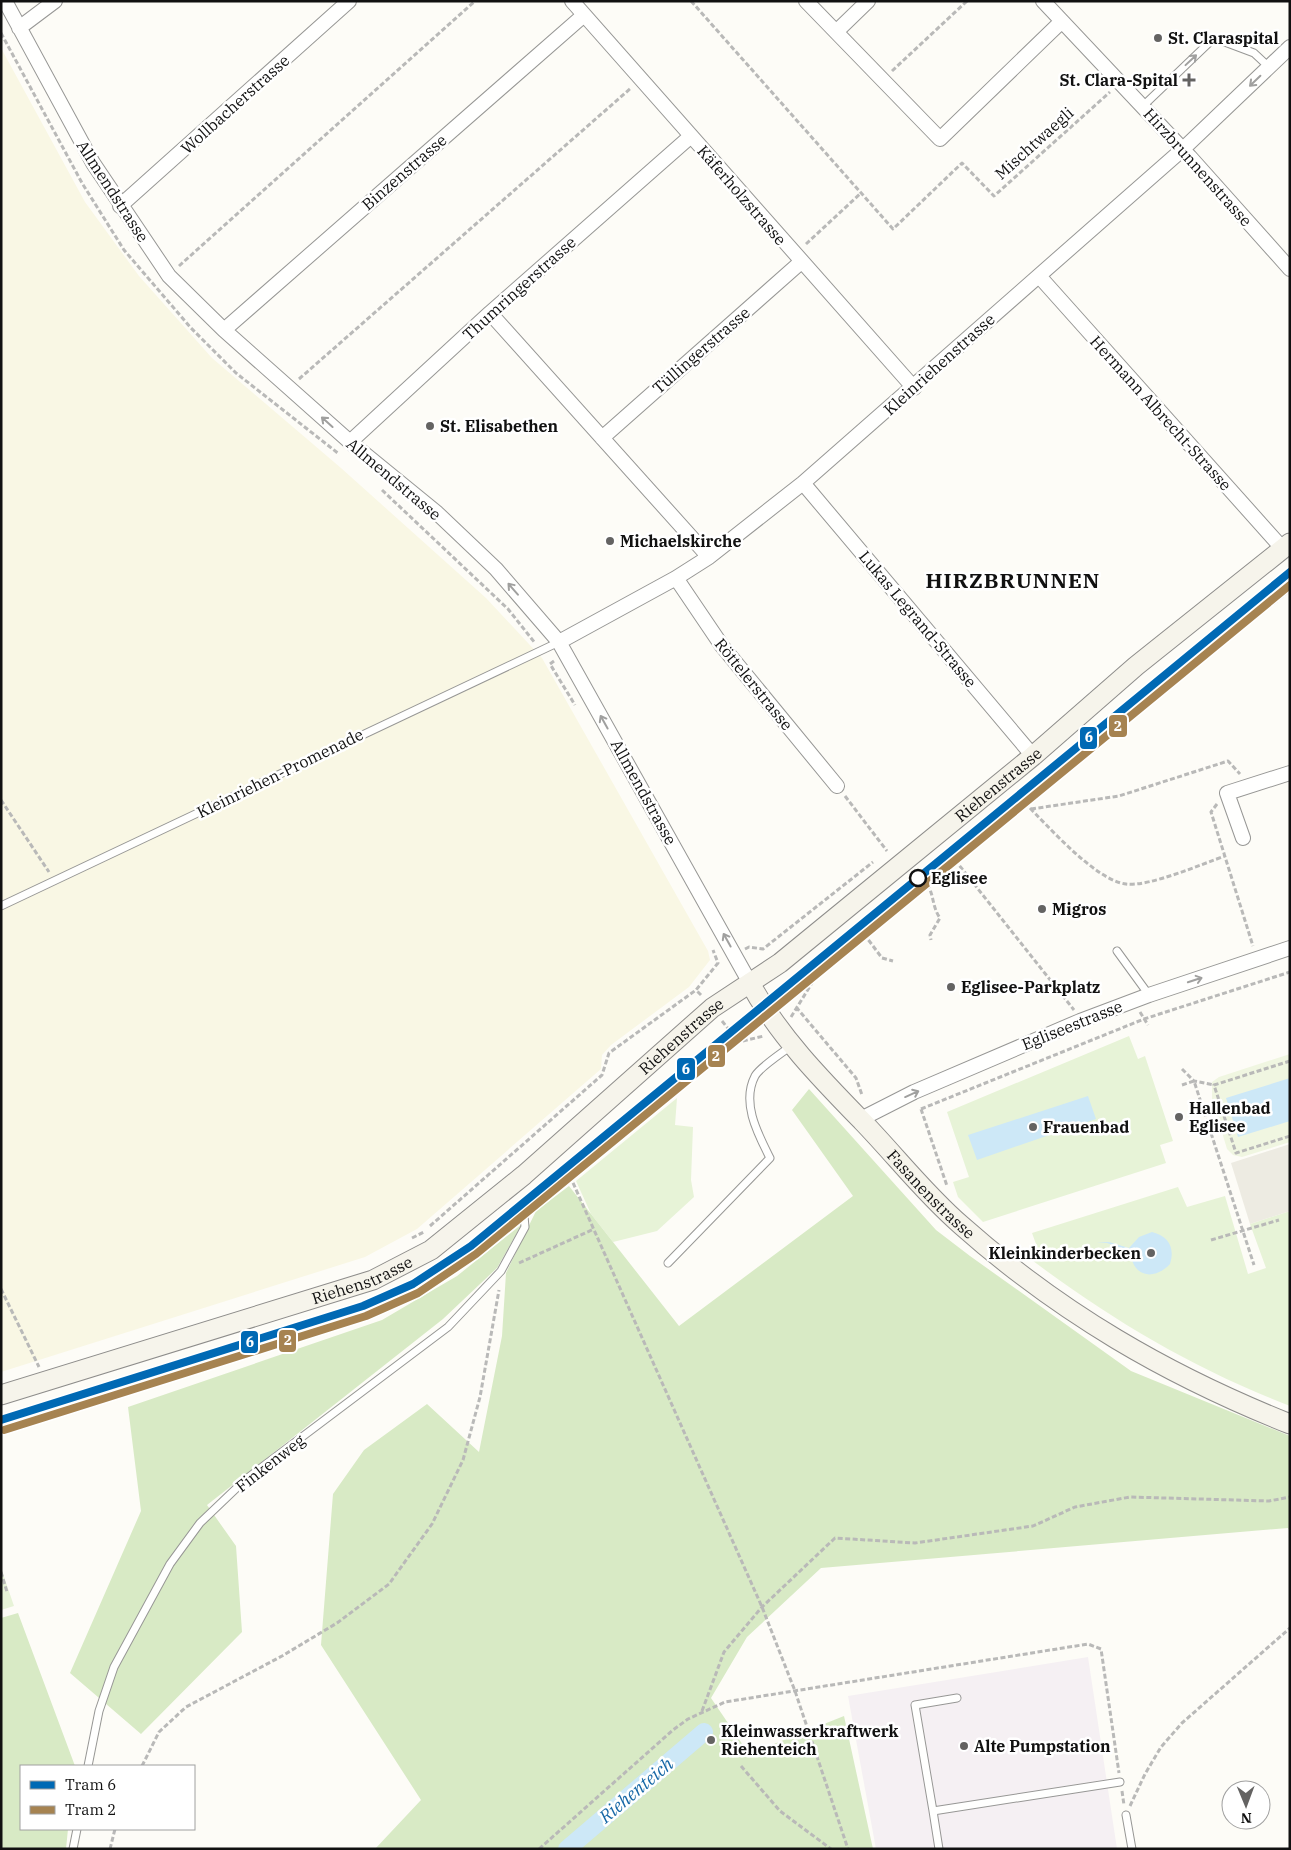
<svg xmlns="http://www.w3.org/2000/svg" width="1291" height="1850" viewBox="0 0 1291 1850" font-family="'IBM Plex Serif',serif">
<style>
.industrial{fill:#f5f0f3}
.farmland{fill:#f9f7e4}
.green{fill:#e7f3d7}
.forest{fill:#d8eac5}
.pitch{fill:#f0f6e1}
.plaza{fill:#edebe2}
.water{fill:#cde8f7}
.lines{fill:none;stroke-linecap:round;stroke-linejoin:round}
.canal{stroke:#cde8f7;stroke-width:18}
.service-casing{stroke:#979795;stroke-width:9}
.minor-casing{stroke:#979795;stroke-width:16}
.secondary-casing{stroke:#8e8d8b;stroke-width:21}
.path{stroke:#b9b9b8;stroke-width:3;stroke-dasharray:5 2.5;stroke-linecap:butt}
.service{stroke:#fffffe;stroke-width:7}
.minor{stroke:#fffffe;stroke-width:14}
.secondary{stroke:#f6f4eb;stroke-width:19}
.tram-1-casing{stroke:#fff;stroke-width:11}
.tram-2-casing{stroke:#fff;stroke-width:11}
.tram-1{stroke:#0069b4;stroke-width:8}
.tram-2{stroke:#a68351;stroke-width:8}
.oneway{stroke:#a0a09f}
.poi-dot{fill:#646362;stroke:#fff;stroke-width:2}
.stop-dot{fill:#fff;stroke:#111;stroke-width:2.5}
.labels{text-anchor:middle;dominant-baseline:central;stroke-width:5;stroke-linejoin:round;paint-order:stroke}
.poi-label{font-size:16px;font-weight:bold;fill:#111;stroke:#fff;text-anchor:start}
.street-label{font-size:16px;fill:#111;stroke:#fff}
.stop-label{font-size:16px;font-weight:bold;fill:#111;stroke:#fff;text-anchor:start}
.water-label{font-size:18px;font-style:italic;fill:#1768a6;stroke:#fff}
.district-label{font-size:21px;font-weight:bold;letter-spacing:1px;fill:#111;stroke:#fff}
.line-badge{stroke:#fff;stroke-width:2}
.badge-label{font-size:14px;text-anchor:middle;font-weight:bold;fill:#fff}
</style>
<rect width="100%" height="100%" fill="#fdfcf7"/>
<path class="industrial" d="M1088 1657 1117 1849H876L848 1696Z"/>
<path class="farmland" d="M1 48 85 202 139 276 212 358 341 468 486 598 542 658 708 951 710 960 689 987 611 1045 602 1055 601 1069 417 1229 365 1257 1 1372Z"/>
<path class="green" d="M1129 1036 1138 1059 1145 1056 1173 1141 1160 1145 1166 1163 983 1222 958 1197 953 1182 969 1177 947 1112Z
M677 1098 675 1125 693 1127 691 1180 694 1197 657 1231 613 1242 591 1214 576 1181Z
M1178 1187 1187 1207 1225 1196 1248 1274 1266 1268 1250 1224 1290 1211V1406C1190 1367 1110 1319 1025 1255L1036 1244 1032 1233Z
M1 1568 14 1606 1 1610Z"/>
<path class="forest" d="M809 1089 936 1230 970 1256 1131 1371 1290 1436V1532L1288 1528 821 1568 747 1637 711 1698 749 1754 844 1716 873 1849H375L421 1800 321 1645 333 1494 364 1450 427 1404 479 1452 502 1336 506 1273 536 1211 569 1186 679 1326 853 1196 792 1110Z
M522 1224 497 1268 443 1319 207 1505 236 1546 242 1632 141 1734 70 1673 141 1511 128 1407 382 1320 457 1276Z
M18 1613 75 1766H21V1829H68L66 1849H1V1618Z"/>
<path class="pitch" d="M1290 1054V1142L1242 1157 1233 1155 1227 1149 1212 1099V1082L1219 1077Z"/>
<path class="plaza" d="M1290 1144V1211L1250 1224 1231 1163Z"/>
<path class="water" d="M1290 1078V1121L1238 1137 1226 1098Z
M1088 1096 1096 1119 977 1160 968 1135Z
M1152 1232C1169 1236 1175 1248 1170 1264 1160 1275 1143 1280 1134 1265 1131 1259 1131 1254 1126 1250L1107 1243 1097 1242H1109L1129 1248 1139 1237Z"/>
<g class="lines">
<path class="canal" d="M567 1849 704 1732"/>
<defs>
<path id="service" d="M1143 106 1214 38 1254 53 1269 67
M1 906 559 642
M1117 951 1149 995
M668 1263 770 1158C758 1134 741 1103 755 1076 760 1067 782 1053 791 1046
M88 1766 99 1711 114 1667 170 1564 200 1523 245 1480 448 1327 501 1271 525 1227 524 1216
M933 1811 915 1705 957 1698
M1126 1815 1132 1849
M73 1849 77 1829
M939 1849 933 1811 1120 1782"/>
<path id="minor" d="M5 1 93 163 169 276 224 330 350 442 437 513 496 569 559 642 750 983
M572 1 914 388
M806 1 940 139 1062 21
M1043 1 1190 157 1290 269
M19 28 55 1
M836 32 868 1
M120 206 349 1
M1039 276 1283 549
M490 313 709 557
M224 330 584 15
M602 438 801 262
M350 442 490 313 691 136
M803 483 1033 756
M676 578 722 646 837 786
M559 642 676 578 709 557 803 483 1183 149 1290 47
M1243 838 1227 793 1290 773
M861 1119 914 1092 1080 1021 1149 995 1290 948"/>
<g id="secondary">
<path id="s1" d="M750 983C778 1035 821 1079 862 1121 895 1155 925 1194 961 1225 1060 1313 1167 1375 1290 1424"/>
<path id="s2" d="M1 1395 373 1280 431 1250 524 1175 712 1008 780 963 1033 756 1136 666 1290 543"/>
</g>
</defs>
<use href="#service" class="service-casing"/>
<use href="#minor" class="minor-casing"/>
<use href="#secondary" class="secondary-casing"/>
<path class="path" d="M691 1 893 229 962 163 994 196 1110 92
M1 33 82 183 124 250 191 328 236 373 339 454
M892 71 967 1
M806 244 861 193
M179 266 475 1
M299 379 631 88
M382 490 508 609 535 643
M554 661 550 664 575 705
M845 796 887 851
M1 800 49 872
M1025 803C1048 826 1095 880 1126 884 1149 887 1202 864 1225 856
M1217 804 1211 812 1253 946
M1031 809 1119 796 1228 761 1240 774
M955 860 1074 1010
M927 884C934 894 932 907 940 918L930 935 931 940
M864 934 882 958 893 961
M745 949 749 947 763 949 873 862
M701 995 696 990 718 963 713 950
M796 1007 856 1078 862 1095
M1140 1012 1148 1025
M791 1017 820 970 1290 590
M722 1021 739 1042
M1290 1061 1214 1085 1236 1153 1290 1136
M1182 1069 1194 1081 1214 1085
M1182 1085 1194 1081 1254 1265
M921 1109 1144 1019 1290 972
M921 1109 947 1186
M570 1176 762 1607 795 1691 848 1849
M532 1209 725 1051 739 1042 764 1036
M430 1226 602 1075 609 1053 696 990
M412 1238 424 1232
M1211 1240 1279 1220
M519 1263 594 1229
M1 1289 39 1367
M1 1430 346 1322 384 1308 435 1282 514 1223
M1 1572 7 1592
M702 1711 724 1652 762 1607 835 1538 915 1543 1033 1526 1075 1507 1130 1497 1269 1501 1290 1497
M142 1766 159 1732 186 1707 282 1656 337 1623 389 1584 432 1524 463 1460 480 1397 499 1290
M741 1766 780 1811 831 1849
M1122 1791 1124 1805
M1130 1806 1145 1774 1161 1747 1182 1723 1290 1628
M110 1849 115 1829
M539 1849 673 1730 688 1719 725 1702 1088 1644 1101 1649 1119 1773"/>
<use href="#service" class="service"/>
<use href="#minor" class="minor"/>
<use href="#secondary" class="secondary"/>
<defs>
<path id="tram-1" d="M1 1420 363 1306 413 1284 471 1246 1290 572"/>
<path id="tram-2" d="M4 1430 366 1316 418 1293 476 1254 1290 585"/>
</defs>
<use href="#tram-1" class="tram-1-casing"/>
<use href="#tram-2" class="tram-2-casing"/>
<use href="#tram-1" class="tram-1"/>
<use href="#tram-2" class="tram-2"/>
</g>
<defs><path id="oneway-shaft" d="M-6 0H5M1.5-3L5.5 0L1.5 3" fill="none" stroke-width="1.6" stroke-linecap="round" stroke-linejoin="round" transform="scale(1.25)"/></defs>
<g class="oneway">
<use href="#oneway-shaft" transform="translate(1191 60) rotate(-43)"/>
<use href="#oneway-shaft" transform="translate(1255 81) rotate(136)"/>
<use href="#oneway-shaft" transform="translate(327 422) rotate(-138)"/>
<use href="#oneway-shaft" transform="translate(513 589) rotate(-131)"/>
<use href="#oneway-shaft" transform="translate(604 722) rotate(-119)"/>
<use href="#oneway-shaft" transform="translate(727 940) rotate(-119)"/>
<use href="#oneway-shaft" transform="translate(1195 980) rotate(-18)"/>
<use href="#oneway-shaft" transform="translate(912 1094) rotate(-24)"/>
</g>
<g class="poi-dot">
<circle cx="1158" cy="38" r="5"/>
<path d="M1186.5 72.5h5v5h5v5h-5v5h-5v-5h-5v-5h5z"/>
<circle cx="430" cy="426" r="5"/>
<circle cx="610" cy="541" r="5"/>
<circle cx="1042" cy="909" r="5"/>
<circle cx="951" cy="987" r="5"/>
<circle cx="1179" cy="1117" r="5"/>
<circle cx="1033" cy="1127" r="5"/>
<circle cx="1151" cy="1253" r="5"/>
<circle cx="711" cy="1740" r="5"/>
<circle cx="964" cy="1746" r="5"/>
</g>
<circle class="stop-dot" cx="918" cy="878" r="8"/>
<g class="labels">
<g class="poi-label">
<text x="1168" y="38">St. Claraspital</text>
<text x="1178" y="80" text-anchor="end">St. Clara-Spital</text>
<text x="440" y="426">St. Elisabethen</text>
<text x="620" y="541">Michaelskirche</text>
<text x="1052" y="909">Migros</text>
<text x="961" y="987">Eglisee-Parkplatz</text>
<text x="1189" y="1108">Hallenbad<tspan x="1189" dy="18">Eglisee</tspan></text>
<text x="1043" y="1127">Frauenbad</text>
<text x="1141" y="1253" text-anchor="end">Kleinkinderbecken</text>
<text x="721" y="1731">Kleinwasserkraftwerk<tspan x="721" dy="18">Riehenteich</tspan></text>
<text x="974" y="1746">Alte Pumpstation</text>
</g>
<g class="street-label">
<text transform="translate(235 104) rotate(-42)">Wollbacherstrasse</text>
<text transform="translate(1034 143) rotate(-42)">Mischtwaegli</text>
<text transform="translate(1198 167) rotate(48)">Hirzbrunnenstrasse</text>
<text transform="translate(404 172) rotate(-41)">Binzenstrasse</text>
<text transform="translate(113 191) rotate(57)">Allmendstrasse</text>
<text transform="translate(742 195) rotate(49)">Käferholzstrasse</text>
<text transform="translate(519 288) rotate(-42)">Thumringerstrasse</text>
<text transform="translate(701 350) rotate(-41)">Tüllingerstrasse</text>
<text transform="translate(939 364) rotate(-42)">Kleinriehenstrasse</text>
<text transform="translate(1161 413) rotate(48)">Hermann Albrecht-Strasse</text>
<text transform="translate(394 479) rotate(40)">Allmendstrasse</text>
<text transform="translate(918 619) rotate(50)">Lukas Legrand-Strasse</text>
<text transform="translate(754 684) rotate(51)">Röttelerstrasse</text>
<text transform="translate(280 773) rotate(-26)">Kleinriehen-Promenade</text>
<text stroke="none"><textPath href="#s2" startOffset="1189">Riehenstrasse</textPath></text>
<text transform="translate(644 792) rotate(61)">Allmendstrasse</text>
<text transform="translate(1072 1025) rotate(-22)">Egliseestrasse</text>
<text stroke="none"><textPath href="#s2" startOffset="784">Riehenstrasse</textPath></text>
<text stroke="none"><textPath href="#s1" startOffset="279">Fasanenstrasse</textPath></text>
<text stroke="none"><textPath href="#s2" startOffset="379">Riehenstrasse</textPath></text>
<text transform="translate(270 1463) rotate(-38)">Finkenweg</text>
</g>
<g class="stop-label">
<text x="931" y="878">Eglisee</text>
</g>
<g class="water-label">
<text transform="translate(636 1790) rotate(-40)">Riehenteich</text>
</g>
<g class="district-label">
<text x="1013" y="580">HIRZBRUNNEN</text>
</g>
</g>
<g class="line-badge">
<rect x="1108" y="714" width="20" height="24" rx="5" fill="#a68351"/>
<rect x="1079" y="726" width="19" height="24" rx="5" fill="#0069b4"/>
<rect x="707" y="1044" width="19" height="24" rx="5" fill="#a68351"/>
<rect x="676" y="1057" width="20" height="24" rx="5" fill="#0069b4"/>
<rect x="278" y="1329" width="19" height="24" rx="5" fill="#a68351"/>
<rect x="240" y="1330" width="19" height="24" rx="5" fill="#0069b4"/>
</g>
<g class="badge-label">
<text x="1118" y="731">2</text>
<text x="1089" y="742">6</text>
<text x="716" y="1061">2</text>
<text x="686" y="1074">6</text>
<text x="288" y="1345">2</text>
<text x="250" y="1347">6</text>
</g>
<rect width="1291" height="1850" fill="none" stroke="#111111" stroke-width="5"/>
<rect x="20" y="1765" width="175" height="65" fill="#ffffff" stroke="#a0a0a0"/>
<rect x="30" y="1781" width="25" height="8" fill="#0069b4" stroke="#a0a0a0"/>
<text x="65" y="1790" font-size="15" fill="#111111">Tram 6</text>
<rect x="30" y="1806" width="25" height="8" fill="#a68351" stroke="#a0a0a0"/>
<text x="65" y="1815" font-size="15" fill="#111111">Tram 2</text>
<g transform="translate(1246 1805) rotate(179)"><circle r="24" fill="#ffffff" stroke="#a0a0a0"/>
<path d="M0-4L9 19L0 12L-9 19Z" fill="#646362"/>
<text y="-8" font-size="14" font-weight="bold" text-anchor="middle" fill="#111111">N</text>
</g>
</svg>
